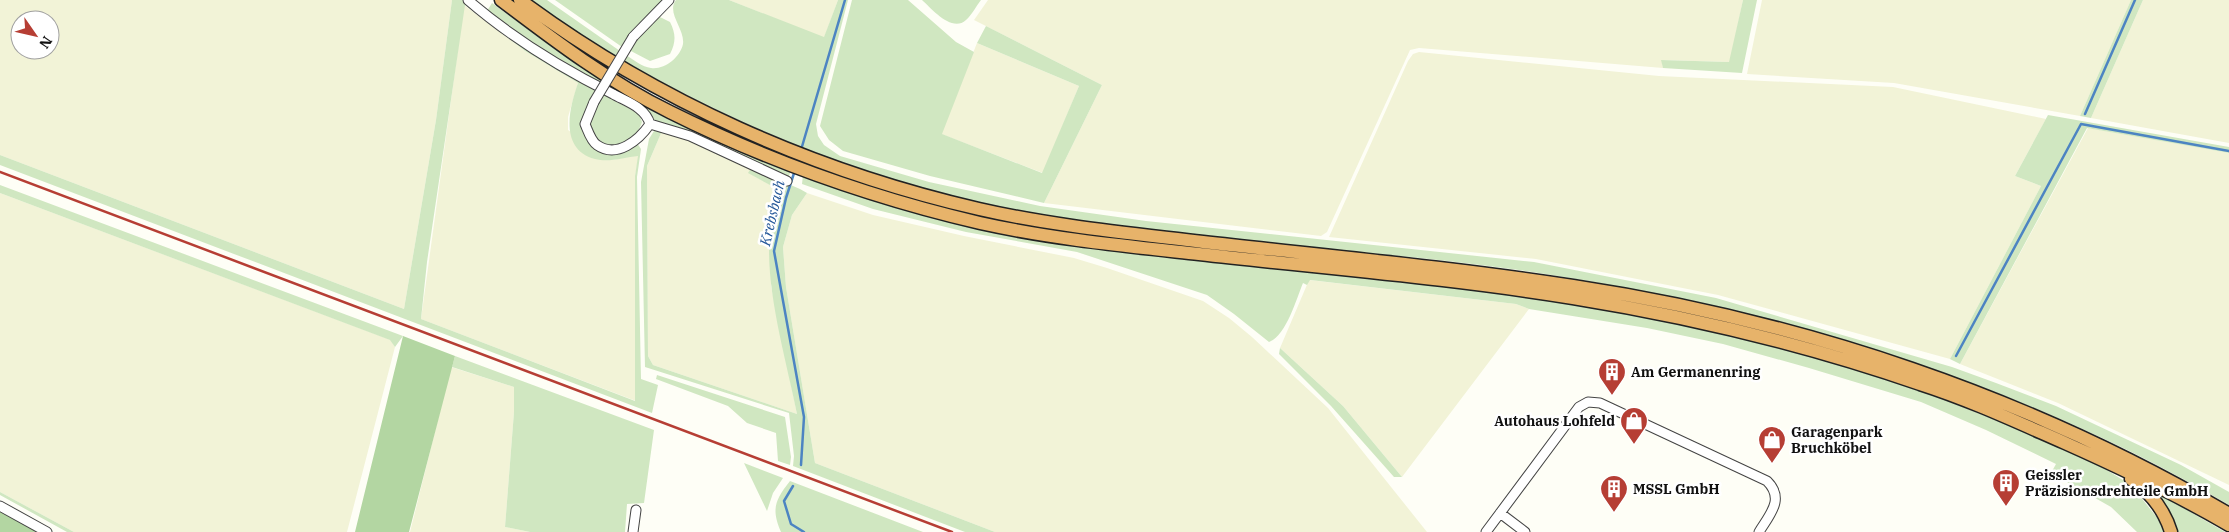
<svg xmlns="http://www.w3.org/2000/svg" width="2229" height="532" viewBox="0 0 2229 532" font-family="'IBM Plex Serif',serif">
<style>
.farmland{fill:#f2f3d7;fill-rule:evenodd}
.green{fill:#d0e7c1;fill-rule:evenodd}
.forest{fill:#b3d6a2}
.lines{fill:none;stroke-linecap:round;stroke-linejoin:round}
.stream{stroke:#4c84c2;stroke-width:2.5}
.minor-casing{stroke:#444;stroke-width:11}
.highway-casing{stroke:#222;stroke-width:15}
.minor{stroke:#fff;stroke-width:9}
.highway{stroke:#e7b36a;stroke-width:12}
.rail{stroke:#b63e34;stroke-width:2.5}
.minor-bridge-casing{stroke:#444;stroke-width:11;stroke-linecap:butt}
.minor-bridge{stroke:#fff;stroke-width:9}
.labels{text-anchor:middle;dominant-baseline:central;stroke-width:5;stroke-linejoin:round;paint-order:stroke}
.poi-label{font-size:14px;font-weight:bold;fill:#111;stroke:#fff;text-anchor:start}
.water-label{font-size:15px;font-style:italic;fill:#245799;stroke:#fff}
</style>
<rect width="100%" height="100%" fill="#fefef6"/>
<path class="farmland" d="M0 0H452L436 120 404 309 0 155ZM20 20H50V50H20Z
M729 0H838L824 38Z
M988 0H1743L1730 62 1662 60 1663 68 1419 48 1410 50 1327 232 1321 236 1044 203 1102 85 974 20Z
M1762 0H2131L2080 116 1894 83 1747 74Z
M2143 0H2229V143L2091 118Z
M464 5 525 51 578 83 568 117V130L612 160 639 155 635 176 636 401 421 319Z
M977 43 1079 86 1043 173 941 134Z
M1419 52 1659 76 1893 87 2046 119 2015 176 2041 186 1950 359 1718 295 1536 259 1329 237 1408 61 1413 54Z
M2088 128 2229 153V485L2058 403 1960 364Z
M662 131 689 139 751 168 749 173 781 191 772 229 771 286 797 414 653 365 648 356 647 166Z
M0 193 391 340 395 347 347 532H74L0 492Z
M807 193 873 215 964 236 1074 258 1107 268 1203 301 1229 318 1252 337 1328 408 1427 532H995L815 463 786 287 783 247 792 215Z
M1309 280 1516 304 1529 309 1402 477 1343 406 1280 348Z
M451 367 514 387V412L505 527 530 532H410Z"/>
<path class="green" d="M452 0H462L483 16 597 90 583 125 606 152 637 143 641 149 637 177 641 379 658 385 652 413 0 165V155L404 309 436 120ZM465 5 525 51 578 83C569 109 559 149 595 159 609 163 625 157 638 156L635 176V401L421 319 427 262Z
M531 0H547L620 51 615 59 587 41Z
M555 0H665L635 28 622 47Z
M676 0H729L824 37 838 0H848L816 124 818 136 824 145 840 156 929 182 1040 206 1146 221 1534 262 1716 298 1952 367 1996 383 2056 406 2181 465 2229 492V505C2013 378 1766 306 1519 270 1341 245 1159 242 982 204 855 177 736 123 622 61L626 55C634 60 642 67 651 68 664 70 680 58 683 44 685 29 666 13 676 0Z
M852 0H908L956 42 974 52 942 134 1042 173 1079 86 977 43 986 26 1102 85 1044 203 930 176 843 151 829 140 820 126Z
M922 0H981C976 6 972 15 966 20 952 33 932 9 922 0Z
M1743 0H1757L1742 73 1663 68 1661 60 1729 62Z
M2131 0H2143L2091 118 2080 116Z
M492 3 552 47 602 80 600 85 531 43 487 11Z
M658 16 670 22C676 34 676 42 670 54L650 61 629 50 636 39Z
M609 83 791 170 788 179 652 123 606 88Z
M603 94 639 114 642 122C633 152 585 154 591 118 593 109 598 101 603 94Z
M2048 115 2229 147V153L2087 128 1960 364 1950 359 2041 186 2015 176Z
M654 131H662L647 166 648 356 653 365 797 414C787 364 769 302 769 251 770 231 776 211 781 191L748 173 751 168 800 189 807 193 792 215 783 247 786 287 815 463 995 532H965L793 466 794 456 789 413 645 367 641 182 649 139Z
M803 175 968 224 1577 304 1733 334 1851 368 1927 393 2031 434 2102 467 2131 485 2159 520 2163 532H2137L2111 507 2051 473 2056 464 1986 430 1921 402 1809 368 1723 344 1647 328 1529 309 1516 304 1310 280 1307 285 1303 283C1296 300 1286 336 1269 342L1234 314 1207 295 1077 252 966 232 873 209 802 184Z
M0 185 403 336 395 347 390 340 0 193Z
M1280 348 1343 406 1402 477H1394L1331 406 1279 354Z
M455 356 654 430 644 503 627 504 625 532H530L505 527 514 412V387L452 367Z
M657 375 785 417 791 457 790 465 778 461 776 433 747 423 728 406 656 379Z
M744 463 783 478 773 493 767 511Z
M790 481 923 532H781C771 509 775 500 790 481Z
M0 492 74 532H67L0 495Z
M2156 492 2225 532H2174Z"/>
<path class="forest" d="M403 336 455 356 409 532H355Z
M0 511 37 532H0Z"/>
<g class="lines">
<path class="stream" d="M2085 114 2135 0
M801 150 845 0
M795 170 786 198 774 251 804 417 801 465
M1956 356 2081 124 2229 151
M793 486 784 501 791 524 804 532"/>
<defs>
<path id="minor" d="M468 0C512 38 561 68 613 94 627 102 645 107 650 124 639 140 617 159 597 145 591 141 588 131 585 124L594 102
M633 37 669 0
M650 124 690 136 787 181
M0 506 47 532
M1500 513 1525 532
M633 532 636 510
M1486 532 1579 407 1588 402 1600 403 1767 481C1785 499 1770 514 1759 532"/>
<path id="highway" d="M501 0C555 41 609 82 670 112 768 161 873 198 980 223 1052 239 1126 246 1199 254 1323 268 1449 278 1573 298 1691 317 1807 345 1920 384 1970 400 2017 422 2065 443 2121 468 2176 494 2229 525
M520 0C656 101 814 171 979 209 1053 226 1128 233 1203 242 1327 256 1450 267 1573 286 1803 321 2028 396 2229 514
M2131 479C2150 492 2164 509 2171 532"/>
</defs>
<use href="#minor" class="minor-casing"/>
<use href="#highway" class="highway-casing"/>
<use href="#minor" class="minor"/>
<use href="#highway" class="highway"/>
<path class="rail" d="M0 172 952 532"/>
<defs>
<path id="minor-bridge" d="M594 102 633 37"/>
</defs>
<use href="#minor-bridge" class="minor-bridge-casing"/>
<use href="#minor-bridge" class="minor-bridge"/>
</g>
<defs>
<symbol id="building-pin" viewBox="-11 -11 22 30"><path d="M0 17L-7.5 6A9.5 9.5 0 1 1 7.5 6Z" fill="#b63e34" stroke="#fff"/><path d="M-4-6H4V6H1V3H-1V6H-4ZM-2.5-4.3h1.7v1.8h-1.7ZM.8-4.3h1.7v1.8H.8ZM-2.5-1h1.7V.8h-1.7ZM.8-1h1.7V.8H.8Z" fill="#fff"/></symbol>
<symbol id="shop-pin" viewBox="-11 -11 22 30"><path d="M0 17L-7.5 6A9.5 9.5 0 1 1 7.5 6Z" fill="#b63e34" stroke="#fff"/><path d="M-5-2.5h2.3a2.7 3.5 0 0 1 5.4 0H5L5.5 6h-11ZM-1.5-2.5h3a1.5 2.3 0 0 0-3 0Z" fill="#fff"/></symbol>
</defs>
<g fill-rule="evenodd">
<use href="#building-pin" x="1596" y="356" width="32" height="43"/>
<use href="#shop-pin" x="1618" y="405" width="32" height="43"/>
<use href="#shop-pin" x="1756" y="424" width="32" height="43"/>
<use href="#building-pin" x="1990" y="467" width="32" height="43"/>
<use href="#building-pin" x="1598" y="473" width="32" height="43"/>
</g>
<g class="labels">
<g class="poi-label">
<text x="1631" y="372">Am Germanenring</text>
<text x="1615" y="421" text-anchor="end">Autohaus Lohfeld</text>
<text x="1791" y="432">Garagenpark<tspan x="1791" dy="16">Bruchköbel</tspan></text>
<text x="2025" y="475">Geissler<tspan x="2025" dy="16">Präzisionsdrehteile GmbH</tspan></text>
<text x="1633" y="489">MSSL GmbH</text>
</g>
<g class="water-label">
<text transform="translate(772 213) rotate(-77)">Krebsbach</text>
</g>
</g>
<g transform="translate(35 35) rotate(124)"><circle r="24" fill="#ffffff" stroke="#a0a0a0"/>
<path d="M0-4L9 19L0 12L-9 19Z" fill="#b63e34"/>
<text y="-8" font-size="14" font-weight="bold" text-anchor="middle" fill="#111111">N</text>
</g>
</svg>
